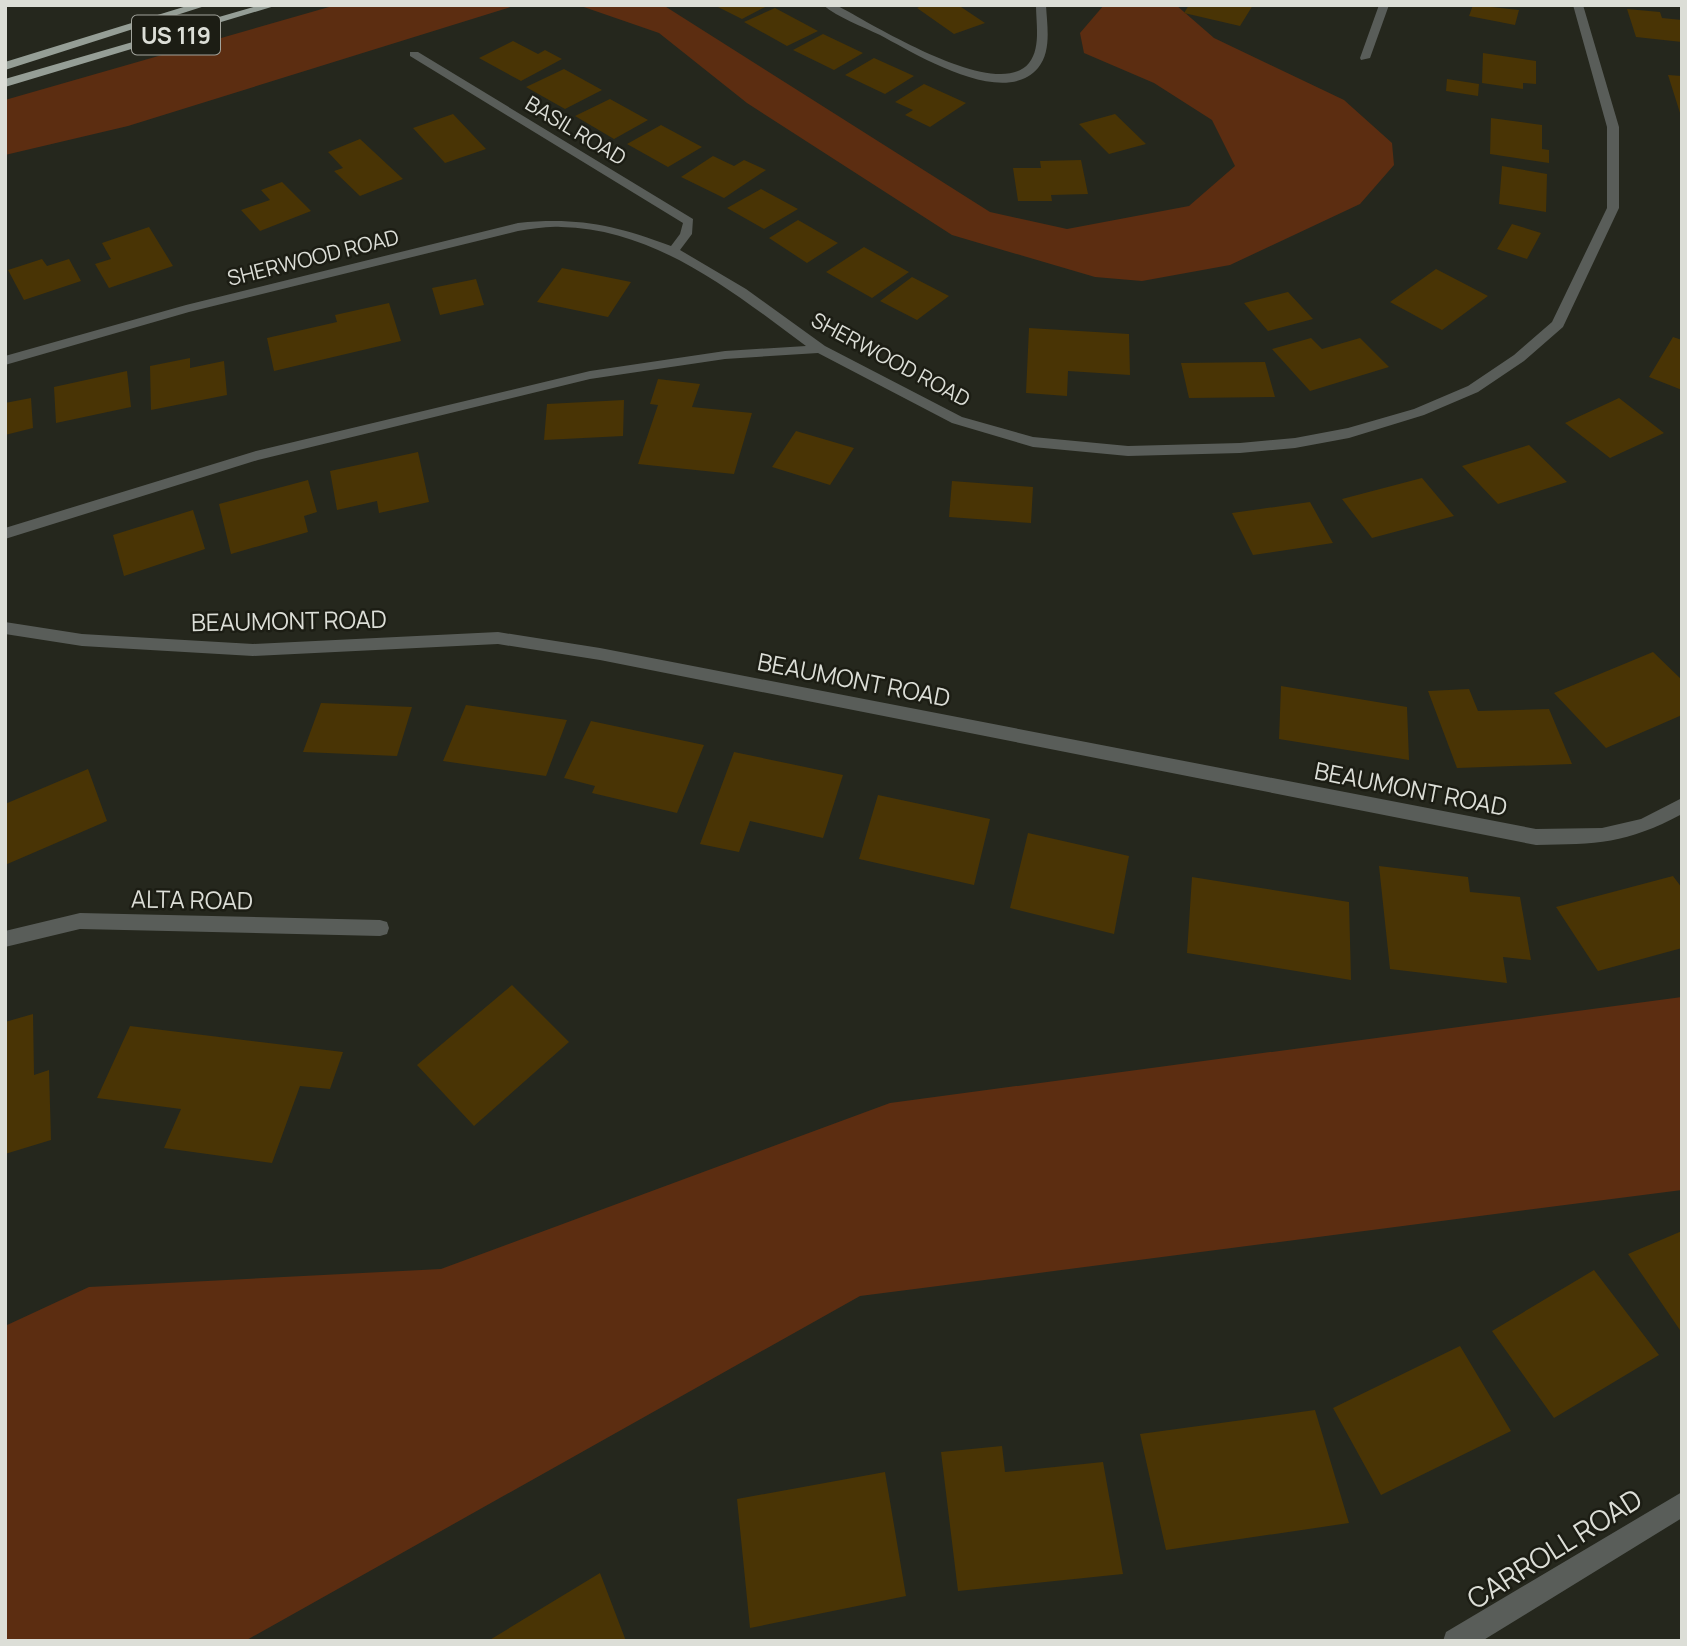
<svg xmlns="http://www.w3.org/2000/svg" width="1687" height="1646" viewBox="0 0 1687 1646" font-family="Manrope,sans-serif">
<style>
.green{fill:#5c2d11}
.building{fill:#493405}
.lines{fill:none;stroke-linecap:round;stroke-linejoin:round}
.minor{fill:#595d59;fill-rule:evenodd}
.trunk{fill:#959e96;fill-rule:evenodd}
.labels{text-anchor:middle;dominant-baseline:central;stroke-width:5;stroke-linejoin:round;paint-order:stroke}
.far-street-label{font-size:21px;fill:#dcded7;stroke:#1c1d14}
.shield{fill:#1c1d14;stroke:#a2a49c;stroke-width:2}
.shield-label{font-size:23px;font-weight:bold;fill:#dcded7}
.street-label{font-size:24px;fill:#dcded7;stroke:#1c1d14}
.near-street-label{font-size:28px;fill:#dcded7;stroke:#1c1d14}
</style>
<rect width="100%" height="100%" fill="#25271d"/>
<path class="green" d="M336 5H517L128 126 5 155V100Z
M578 5H663L990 212 1067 229 1189 206 1235 166 1212 120 1154 83 1084 53 1080 33 1104 5H1176L1214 38 1344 100 1392 143 1394 165 1360 204 1230 265 1142 281 1095 277 952 235 747 103 659 33Z
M1682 997V1190L860 1296 245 1641H5V1326L89 1287 441 1269 890 1103Z"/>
<path class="building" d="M714 5H769L742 19Z
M924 5H958L985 23 954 34 917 8Z
M1189 5H1253L1240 26 1184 13Z
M1473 5 1519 10 1515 25 1469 16Z
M775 8 818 31 787 46 744 22Z
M1627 9 1660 12 1662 18 1682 20V42L1636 37Z
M823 34 863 53 834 70 793 50Z
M513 41 538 54 545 50 562 59 521 81 479 58Z
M1483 53 1536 61V84L1523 83V89L1482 83Z
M874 58 914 76 885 94 845 75Z
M564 69 602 90 565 109 526 87Z
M1668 75 1682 76V116H1681Z
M1447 79 1479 84 1478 96 1446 91Z
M924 84 966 103 930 127 905 115 913 110 895 102Z
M610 99 648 120 614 139 575 116Z
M453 114 486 149 445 163 413 128Z
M1115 114 1146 144 1109 154 1079 124Z
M1491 118 1542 125V149L1549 150V163L1490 154Z
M661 125 702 147 668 167 627 144Z
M360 139 403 179 360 196 334 171 343 168 328 152Z
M713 156 734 166 744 160 766 170 724 198 681 177Z
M1081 160 1088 194 1051 195 1052 201H1018L1013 168H1041L1040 161Z
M1502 166 1547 174 1546 212 1499 204Z
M282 182 311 211 260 231 241 210 270 200 261 190Z
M761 189 798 209 764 229 727 208Z
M798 220 838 243 807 263 769 238Z
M1512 224 1541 233 1527 259 1497 249Z
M149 227 173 266 109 288 95 264 111 259 102 243Z
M864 247 909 272 872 298 826 272Z
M42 259 47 266 69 259 81 281 24 300 8 270Z
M562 268 631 282 608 317 537 302Z
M1436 269 1488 296 1442 330 1390 302Z
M912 277 949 296 917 320 880 301Z
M476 279 484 305 440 315 432 288Z
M1288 292 1313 319 1268 331 1244 303Z
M389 303 401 341 274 371 267 338 337 322 335 315Z
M1029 328 1129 334 1130 375 1068 371 1067 396 1026 393Z
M1673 337 1682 340V390L1649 377Z
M1311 338 1322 349 1360 338 1389 367 1310 391 1272 349Z
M190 358V368L224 361 227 395 151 410 150 366Z
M1265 362 1275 397 1189 398 1181 363Z
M127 371 131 407 56 423 54 387Z
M658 379 700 384 692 407 752 413 734 474 638 464 658 405 650 404Z
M31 398 33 428 5 435V403Z
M1619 398 1664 433 1610 458 1565 423Z
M624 400 623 436 544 440 547 404Z
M796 431 854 448 830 485 772 467Z
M1529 445 1567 482 1498 504 1462 466Z
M418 452 429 502 379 513 377 501 337 510 330 471Z
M1422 478 1454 516 1372 538 1342 499Z
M308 480 317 512 304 516 308 532 231 554 219 504Z
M952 481 1033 487 1031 523 949 517Z
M1310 502 1333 543 1253 555 1232 513Z
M193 510 205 549 124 576 113 535Z
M1653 652 1682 680V715L1606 748 1554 693Z
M1281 686 1407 707 1409 760 1279 739Z
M1469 689 1478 711 1549 709 1572 764 1457 768 1428 691Z
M321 703 412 707 397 756 303 752Z
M466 705 567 720 546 776 443 761Z
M591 721 704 745 677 813 592 793 595 786 564 778Z
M734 752 843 775 823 838 750 821 739 852 700 844Z
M88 769 107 821 5 865V804Z
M878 795 990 819 974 885 859 859Z
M1028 833 1129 856 1114 934 1010 908Z
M1379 866 1468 877 1470 892 1520 897 1531 960 1503 957 1507 983 1390 969Z
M1673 876 1682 888V948L1598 971 1556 907Z
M1192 877 1349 902 1351 980 1187 953Z
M512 985 569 1042 474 1126 417 1065Z
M33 1014 34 1075 49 1070 51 1140 5 1154V1022Z
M130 1026 343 1052 330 1089 300 1086 272 1163 164 1148 181 1109 97 1098Z
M1682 1231V1333L1628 1254Z
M1594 1270 1659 1355 1554 1418 1492 1331Z
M1460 1346 1511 1431 1381 1495 1333 1408Z
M1315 1410 1349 1523 1166 1550 1140 1434Z
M1002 1446 1005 1472 1103 1462 1123 1574 958 1591 941 1452Z
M885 1472 906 1596 750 1628 737 1499Z
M600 1573 626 1641H488Z"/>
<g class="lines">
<path class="minor" d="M823 5H836C871 23 997 103 1029 63 1041 48 1036 23 1036 5H1046C1047 25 1052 51 1038 68 1003 109 914 53 880 35 861 26 839 18 823 5Z
M1379 5H1389L1370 58 1361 60 1360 58Z
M1573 5H1583L1619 127V208L1563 327 1524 361 1478 392 1424 415 1349 438 1295 448 1240 453 1128 456 1033 447 952 423 818 353 725 359 590 379 258 460 5 539V528L256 451 590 371 725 351 806 346C733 292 656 229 561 227 547 226 532 229 518 231L189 312 5 365V356L186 305 518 223C578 217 614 225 671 246L680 234 683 223 410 56V52H418L693 219 692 234 680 250 746 289 825 346 962 417 1033 437 1128 446 1240 443 1295 438 1348 428 1414 409 1468 386 1514 355 1552 322 1607 208V127Z
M5 622 82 634 253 644 498 632 600 648 1536 829 1602 828 1641 819 1682 798V814C1626 844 1597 844 1536 845L600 660 498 644 253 656 82 646 5 634Z
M80 913 380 920 387 922 389 928 387 934 380 936 80 929 5 947V931Z
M1682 1492V1518L1482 1641H1443L1446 1632Z"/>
<path class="trunk" d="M190 5H208L5 70V62Z
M260 5H278L5 87V79Z"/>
</g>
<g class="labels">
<g class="far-street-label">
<text transform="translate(576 130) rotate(31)">BASIL ROAD</text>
<text transform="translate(313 257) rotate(-14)">SHERWOOD ROAD</text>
<text transform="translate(891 359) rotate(28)">SHERWOOD ROAD</text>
</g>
<rect class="shield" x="132" y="15.5" width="88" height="39" rx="5"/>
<g class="shield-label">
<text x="176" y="35">US 119</text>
</g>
<g class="street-label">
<text transform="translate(289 620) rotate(-1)">BEAUMONT ROAD</text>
<text transform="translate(854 679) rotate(11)">BEAUMONT ROAD</text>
<text transform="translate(1411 788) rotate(11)">BEAUMONT ROAD</text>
<text transform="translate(192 899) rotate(1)">ALTA ROAD</text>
</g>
<g class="near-street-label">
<text transform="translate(1554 1548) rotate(-32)">CARROLL ROAD</text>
</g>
</g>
<rect width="1687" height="1646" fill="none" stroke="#dcded7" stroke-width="14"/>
</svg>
